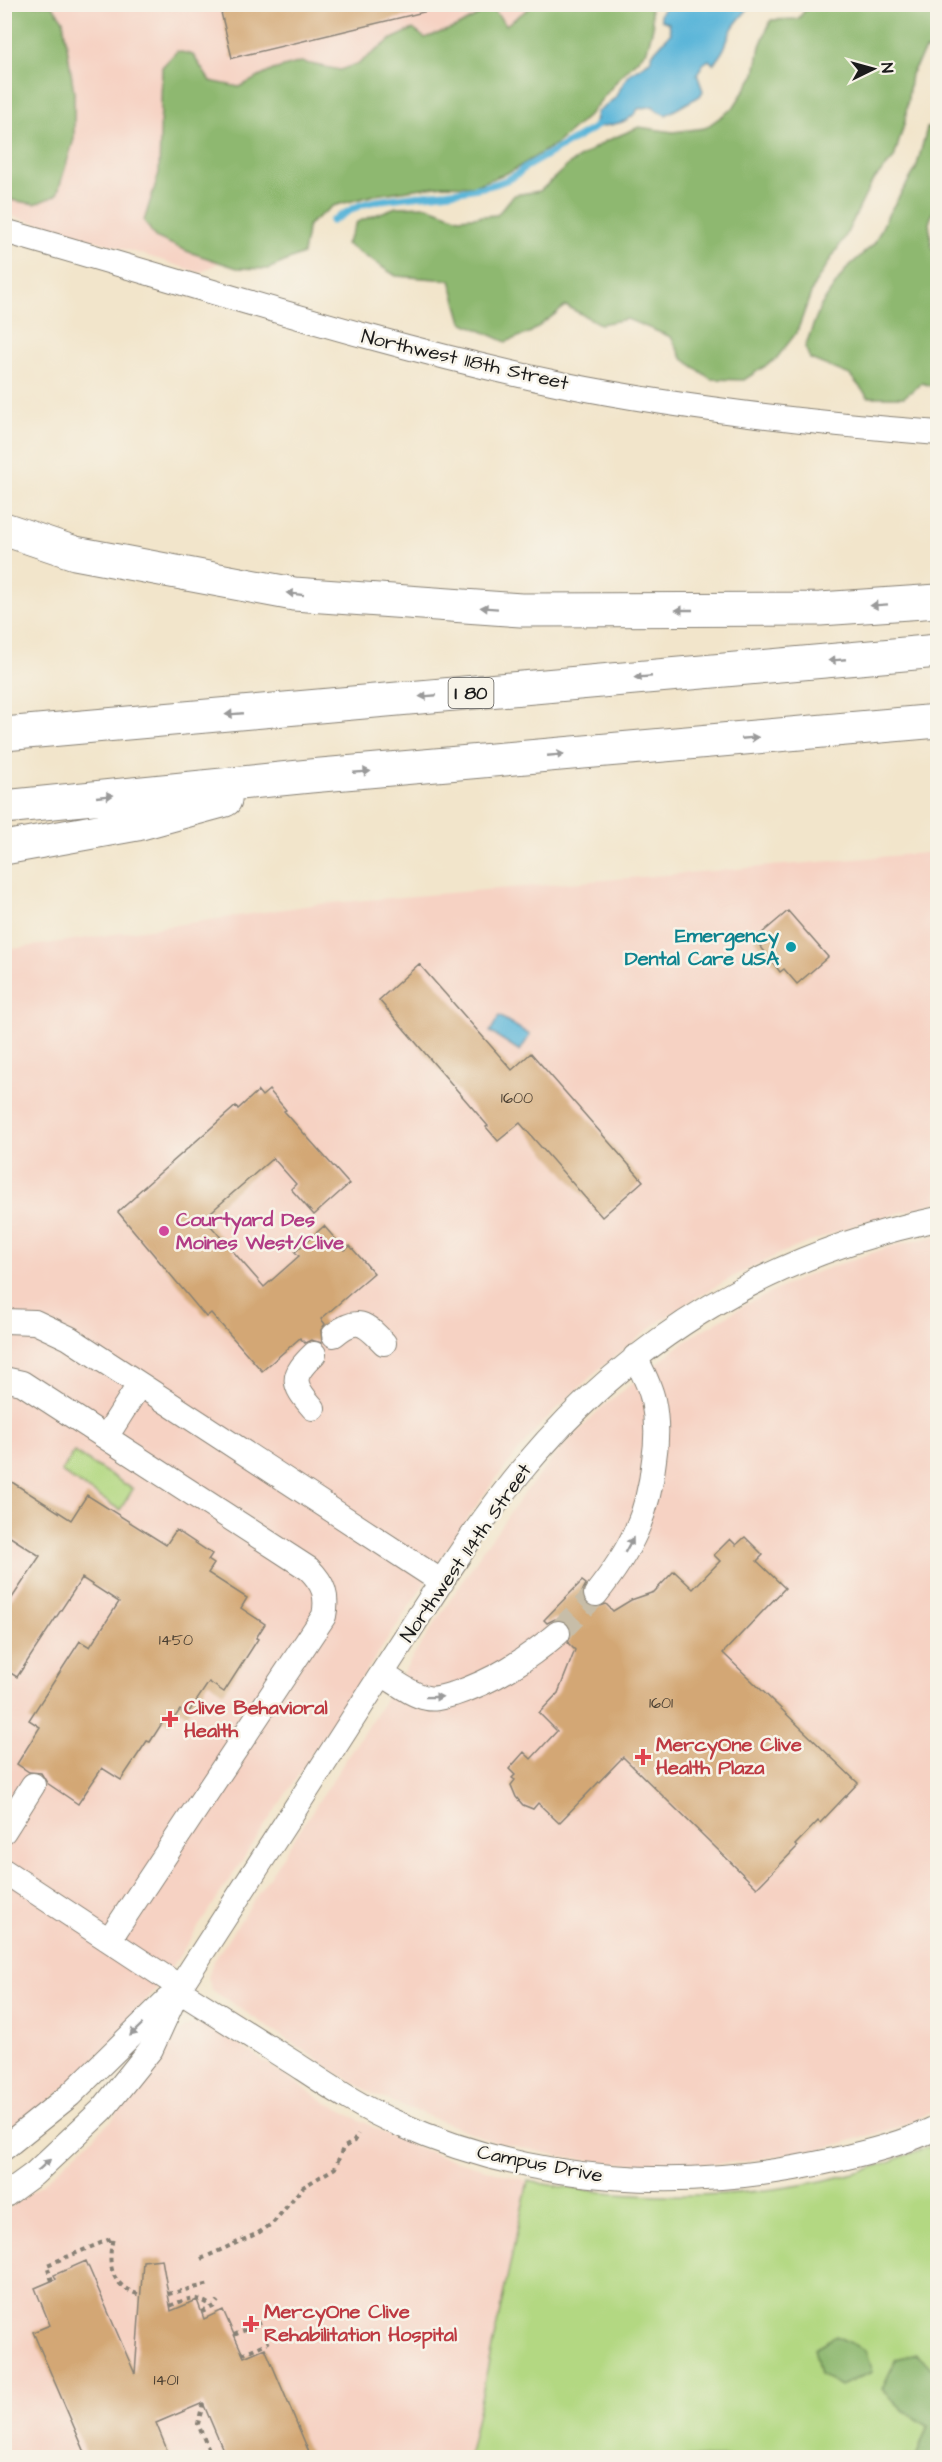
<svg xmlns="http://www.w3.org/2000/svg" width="942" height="2462" viewBox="0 0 942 2462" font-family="'Architects Daughter',sans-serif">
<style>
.built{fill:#f6d2c3}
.green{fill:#b3d882;stroke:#687a4f;stroke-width:1.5}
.forest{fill:#8eb870;stroke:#556a46;stroke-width:1.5}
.water{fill:#5bb6d9;stroke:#3c697a;stroke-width:1.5}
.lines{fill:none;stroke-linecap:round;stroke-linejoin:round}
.stream{stroke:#5bb6d9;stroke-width:7}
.building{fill:#d3a775}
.minor-tunnel{stroke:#c7bda8;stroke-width:24;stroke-dasharray:24 12;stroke-linecap:butt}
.minor-casing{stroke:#878074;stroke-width:26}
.highway-casing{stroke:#878074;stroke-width:35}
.path{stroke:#878074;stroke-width:4;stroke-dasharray:4.5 4.5;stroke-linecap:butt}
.minor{stroke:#fff;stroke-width:24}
.highway{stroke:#fff;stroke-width:33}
.oneway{fill:#999}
.culture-dot{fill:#0f9aa8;stroke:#f7f3e8;stroke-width:2}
.hotel-dot{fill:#d1479c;stroke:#f7f3e8;stroke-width:2}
.health-dot{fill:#e0444e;stroke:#f7f3e8;stroke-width:2}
.labels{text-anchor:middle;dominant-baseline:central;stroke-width:5;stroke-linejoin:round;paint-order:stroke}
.number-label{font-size:16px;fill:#4a3f32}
.shield{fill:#f7f3e8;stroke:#5e5c59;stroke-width:1.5}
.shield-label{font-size:18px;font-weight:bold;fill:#1c1c1c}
.street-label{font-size:20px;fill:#1c1c1c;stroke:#f7f3e8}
.culture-label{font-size:20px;font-weight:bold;fill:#0d838f;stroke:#f7f3e8;text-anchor:end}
.hotel-label{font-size:20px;font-weight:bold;fill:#b23c85;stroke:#f7f3e8;text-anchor:start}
.health-label{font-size:20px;font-weight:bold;fill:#be3a42;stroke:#f7f3e8;text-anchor:start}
</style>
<rect width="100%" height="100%" fill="#f7f3e8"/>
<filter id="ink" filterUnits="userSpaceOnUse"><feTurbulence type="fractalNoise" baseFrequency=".0167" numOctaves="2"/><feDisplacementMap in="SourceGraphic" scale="12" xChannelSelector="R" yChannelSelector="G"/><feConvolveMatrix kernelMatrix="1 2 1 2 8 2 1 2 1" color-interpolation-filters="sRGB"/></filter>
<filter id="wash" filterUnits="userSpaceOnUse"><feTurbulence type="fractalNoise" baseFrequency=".008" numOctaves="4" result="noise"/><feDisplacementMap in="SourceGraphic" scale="24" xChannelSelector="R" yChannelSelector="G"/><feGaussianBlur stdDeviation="1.35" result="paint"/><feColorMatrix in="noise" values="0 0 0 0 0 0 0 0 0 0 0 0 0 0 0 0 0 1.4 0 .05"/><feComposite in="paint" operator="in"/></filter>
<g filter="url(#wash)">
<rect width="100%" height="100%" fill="#f2e5cb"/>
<path class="built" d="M4 5H640L345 193 200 273 158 259 5 214Z
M937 852V1203L864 1222 781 1253 731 1278 687 1303 653 1326 598 1370 541 1424 491 1485 451 1543 164 1979 113 2041 72 2082 5 2136V950L319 904Z
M937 1236V2110L898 2127 818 2150 739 2162 671 2166 601 2162 560 2156 492 2141 375 2095 342 2076 212 1990 208 1978 212 1964 483 1550 522 1496 559 1451 601 1408 664 1358 694 1335 747 1304 808 1275 892 1246Z
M199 2024 211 2027 327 2103 390 2136 446 2158 528 2181 468 2457H9L4 2435V2212L43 2184 111 2121 176 2036 188 2026Z"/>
<path class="green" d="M74 1452 133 1489 120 1510 61 1472Z
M933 2145 938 2160 937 2457 468 2458 528 2181C634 2202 764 2201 868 2169 890 2162 911 2153 933 2145Z"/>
<path class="forest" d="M535 4 650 5 653 27 647 50 620 77 588 116 556 144 512 171 474 186 443 185 375 195 333 206 308 225 303 254 268 269 237 268 189 252 155 237 144 221 159 173 162 67 177 51 193 55 210 81 239 87 273 70 301 62 340 70 359 63 392 39 413 29 425 38 456 27 481 14 494 10 506 25Z
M810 4 937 5V48L925 50 911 74 905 121 894 158 872 182 845 237 814 285 797 332 776 359 744 380 711 379 682 358 671 337 627 319 600 324 566 306 531 332 506 342 462 322 450 280 396 276 346 244 357 222 396 207 427 206 459 218 497 215 514 195 540 191 568 165 604 142 639 127 673 132 705 128 733 108 755 74 760 46 771 20 798 19Z
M4 5H52L63 20 74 92V139L57 195 35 204 5 199Z
M937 123V200L929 223 932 248 937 254V388L922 383 904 397H868L850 375 810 359 805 347 820 307 847 268 874 244 889 213 916 169 927 128Z
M836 2336 865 2350 872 2372 840 2386 820 2374 814 2348Z
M916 2354 937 2372V2457H916L928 2426 903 2410 882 2389 896 2359Z"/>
<path class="water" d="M667 5H748V9C743 15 736 22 732 29 725 44 726 50 713 64L709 60 703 64 697 74 703 91 700 96 666 115 657 111 653 106 638 109C629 125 611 124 594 128L597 112 615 98 628 75 650 61 652 54 671 33 669 23 661 20 660 14Z
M499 1016 530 1035 520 1051 490 1032Z"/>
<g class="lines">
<path class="stream" d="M332 221C342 216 353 207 364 204 403 192 500 197 524 168L594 128 601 121"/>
</g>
<g id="blocks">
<path class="building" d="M219 4H427L428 11 232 58Z
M788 911 828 957 797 984 784 969 780 972 755 939Z
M419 964 512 1070 531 1053 643 1181 602 1217 520 1123 498 1141 486 1127 488 1126 379 1000Z
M269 1090 286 1110 284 1111 349 1184 314 1215 291 1189 296 1184 273 1158 204 1218 264 1287 299 1256 295 1252 324 1226 345 1250 350 1246 374 1273 321 1319 325 1324 321 1330 322 1343 311 1340 305 1343 300 1338 262 1371 211 1313 206 1317 118 1212 137 1195 136 1194 236 1106 238 1109 258 1091 262 1096Z
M4 1477 71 1520 87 1495 166 1545 176 1530 212 1554 208 1560 214 1564 208 1573 247 1598 241 1608 265 1624 256 1638 258 1639 224 1692 209 1682 187 1715 180 1710 170 1724 164 1720 150 1742 147 1741 121 1780 102 1768 78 1804 47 1783 41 1773 29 1772 17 1764 40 1727 29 1720 80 1641 90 1647 119 1602 82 1578 17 1677 4 1669V1610L40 1556 4 1533Z
M745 1537 763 1555 757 1561 785 1588 723 1653 858 1783 820 1823 818 1821 795 1845 797 1847 757 1888 623 1757 559 1823 538 1803 533 1809 523 1805 516 1797 511 1785 515 1780 512 1778 515 1775 509 1769 524 1752 531 1759 557 1731 539 1713 558 1693 575 1650 568 1643 572 1631 569 1624 562 1620 555 1619 547 1623 544 1620 582 1581 586 1584 582 1592 583 1599 587 1605 595 1608 606 1604 613 1611 631 1600 654 1592 674 1571 693 1589 720 1561 714 1555 730 1539 736 1545Z
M162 2259 171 2311 197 2300 204 2319 223 2310 244 2357 265 2348 311 2457H226L203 2403 156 2423 170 2457H87L33 2332 50 2325 35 2288 56 2279 54 2275 86 2261 135 2374 143 2261Z"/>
</g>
</g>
<g filter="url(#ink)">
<use href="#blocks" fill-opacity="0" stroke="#878074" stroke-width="1.5"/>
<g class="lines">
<path class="minor-tunnel" d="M558 1633 596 1594"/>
<defs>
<path id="minor" d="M4 231C190 283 372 344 561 384 685 409 811 423 938 433
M4 1321 35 1322 69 1338 442 1582
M334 1335C357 1316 365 1323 384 1343
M4 1379 22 1383 309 1569C324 1584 328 1596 324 1616L109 1940
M313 1408C291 1383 291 1376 314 1354
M106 1437 139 1385
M596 1594C631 1550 648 1516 654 1460 657 1441 657 1419 653 1400 650 1385 642 1371 635 1357
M382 1674C396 1682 411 1695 427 1698 436 1700 445 1696 454 1694 494 1681 526 1660 558 1633
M4 1831 33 1785
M4 1871 180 1987
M178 1990C217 2015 257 2040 297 2065 329 2086 363 2109 399 2124 536 2185 689 2193 834 2160 869 2152 905 2143 938 2127
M4 2148 70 2095 167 2000
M4 2196 34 2174 102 2110 151 2049 178 1990C246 1886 312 1782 379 1678 426 1606 471 1531 526 1465 634 1336 773 1253 938 1219"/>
<path id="highway" d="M4 529 75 553 294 594 521 610 820 609 938 601
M4 734 938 651
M4 807 310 776 938 721
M4 848 137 824 225 800"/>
</defs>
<use href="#minor" class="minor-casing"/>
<use href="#highway" class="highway-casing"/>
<path class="path" d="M201 2259 258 2233 273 2223 303 2187 335 2168 343 2148 354 2141 358 2134
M52 2281 47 2265 113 2238C107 2264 110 2286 140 2295
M168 2294 210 2284
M170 2306C189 2298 195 2294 213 2307
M202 2312 213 2307 218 2301
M234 2335 261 2323
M242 2354 269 2342
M203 2403 198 2424 212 2458
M349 2456 350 2458"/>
<use href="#minor" class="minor"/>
<use href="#highway" class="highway"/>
</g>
<defs><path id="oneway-solid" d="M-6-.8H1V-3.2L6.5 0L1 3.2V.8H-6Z" transform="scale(1.5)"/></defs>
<g class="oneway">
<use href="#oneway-solid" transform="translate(295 594) rotate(-173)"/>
<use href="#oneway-solid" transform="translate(879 605) rotate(176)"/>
<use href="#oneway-solid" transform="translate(489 608) rotate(-176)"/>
<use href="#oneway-solid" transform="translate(684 610) rotate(180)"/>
<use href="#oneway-solid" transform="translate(837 660) rotate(175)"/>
<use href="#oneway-solid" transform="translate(643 677) rotate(175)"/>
<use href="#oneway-solid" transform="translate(428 696) rotate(175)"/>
<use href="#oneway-solid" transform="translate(234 714) rotate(175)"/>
<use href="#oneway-solid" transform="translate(750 738) rotate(-5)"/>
<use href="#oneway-solid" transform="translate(556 755) rotate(-5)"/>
<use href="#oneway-solid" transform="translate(362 772) rotate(-5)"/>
<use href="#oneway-solid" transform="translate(105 796) rotate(-6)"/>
<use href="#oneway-solid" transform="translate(629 1545) rotate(-61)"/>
<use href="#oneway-solid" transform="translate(434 1697) rotate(-1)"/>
<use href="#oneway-solid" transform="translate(136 2030) rotate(136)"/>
<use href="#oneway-solid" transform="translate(44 2165) rotate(-42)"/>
</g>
</g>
<circle class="culture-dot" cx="791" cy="947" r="6"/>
<circle class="hotel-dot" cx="164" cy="1231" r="6"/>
<g class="health-dot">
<path d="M167 1710h6v6h6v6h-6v6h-6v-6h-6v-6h6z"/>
<path d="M640 1748h6v6h6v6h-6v6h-6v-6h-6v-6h6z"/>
<path d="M248 2315h6v6h6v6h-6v6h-6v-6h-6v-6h6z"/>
</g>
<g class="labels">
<g class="number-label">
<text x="517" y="1098">1600</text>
<text x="176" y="1640">1450</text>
<text x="661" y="1703">1601</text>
<text x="166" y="2380">1401</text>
</g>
<rect class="shield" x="448.5" y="678" width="45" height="30" rx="4.5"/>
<g class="shield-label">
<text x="471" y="693">I 80</text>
</g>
<g class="street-label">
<text transform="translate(465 360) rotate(13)">Northwest 118th Street</text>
<text transform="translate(466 1553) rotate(-55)">Northwest 114th Street</text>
<text transform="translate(540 2164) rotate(11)">Campus Drive</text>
</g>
<g class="culture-label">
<text x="779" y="936">Emergency<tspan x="779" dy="23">Dental Care USA</tspan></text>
</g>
<g class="hotel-label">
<text x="176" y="1220">Courtyard Des<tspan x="176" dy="23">Moines West/Clive</tspan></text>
</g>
<g class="health-label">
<text x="184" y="1708">Clive Behavioral<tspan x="184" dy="23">Health</tspan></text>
<text x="656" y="1745">MercyOne Clive<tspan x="656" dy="23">Health Plaza</tspan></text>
<text x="264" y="2312">MercyOne Clive<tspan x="264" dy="23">Rehabilitation Hospital</tspan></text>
</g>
</g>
<rect width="942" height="2462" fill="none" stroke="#f7f3e8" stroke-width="24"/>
<g transform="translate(873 69) rotate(85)" stroke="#f7f3e8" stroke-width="4.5" paint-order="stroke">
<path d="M0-4.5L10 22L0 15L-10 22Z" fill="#1c1c1c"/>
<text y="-9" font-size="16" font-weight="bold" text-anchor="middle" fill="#1c1c1c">N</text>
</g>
</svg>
